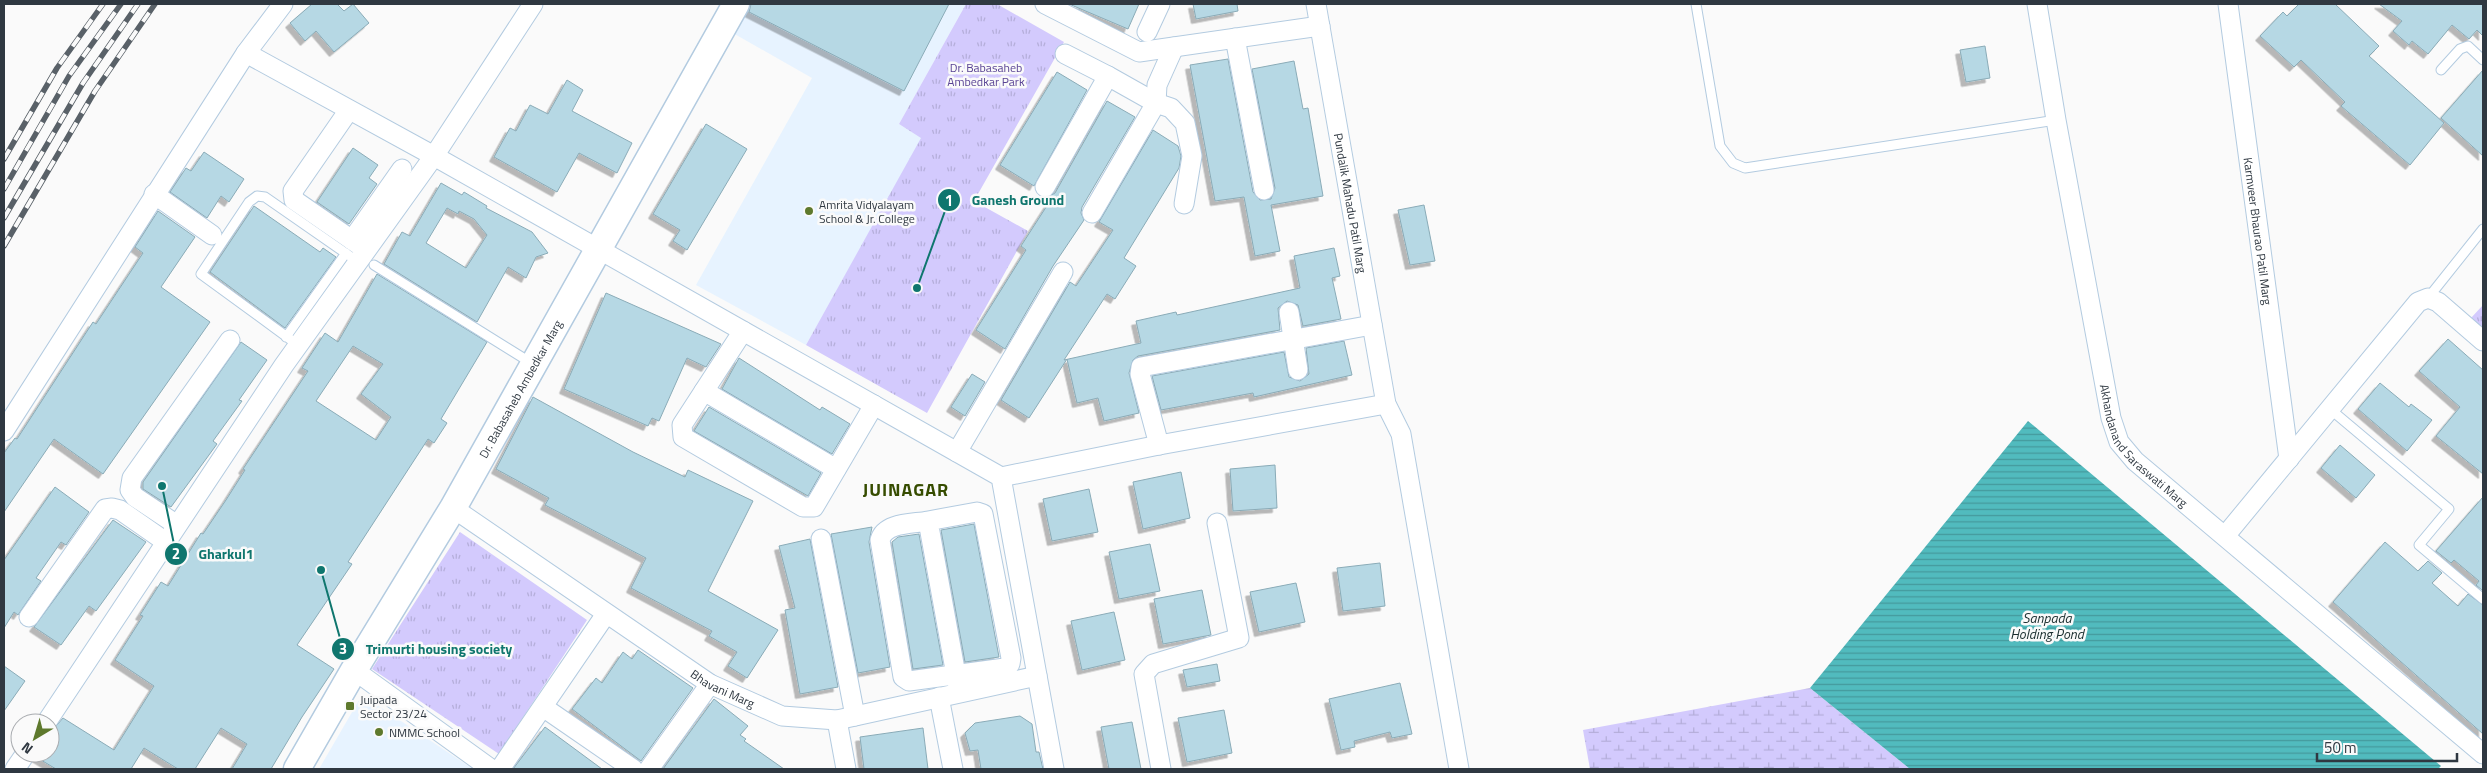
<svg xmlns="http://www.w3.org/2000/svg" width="2487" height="773" viewBox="0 0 2487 773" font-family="'Titillium Web',sans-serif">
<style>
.built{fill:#e7f3ff}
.wetland{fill:url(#wetland-marsh)}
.park{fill:url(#park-tufts)}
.water{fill:url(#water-rules)}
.building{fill:#b6d8e4;stroke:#8aabb7;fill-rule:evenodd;filter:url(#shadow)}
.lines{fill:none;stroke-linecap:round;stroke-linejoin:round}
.lane-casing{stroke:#b3cbe0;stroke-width:11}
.street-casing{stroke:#b3cbe0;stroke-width:21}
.secondary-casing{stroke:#b3cbe0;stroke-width:29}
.lane{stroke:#fff;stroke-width:9}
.street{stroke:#fff;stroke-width:19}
.secondary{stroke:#fff;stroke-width:26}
.rail-casing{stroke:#596168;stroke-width:5.5}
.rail{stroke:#fafafa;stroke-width:4;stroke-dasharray:11;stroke-linecap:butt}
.poi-dot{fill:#5e792d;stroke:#fafafa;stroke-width:2}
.labels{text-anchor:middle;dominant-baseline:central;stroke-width:5;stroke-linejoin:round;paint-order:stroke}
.park-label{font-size:12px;fill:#594394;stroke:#fafafa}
.poi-label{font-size:12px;fill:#2f3841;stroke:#fafafa;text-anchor:start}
.street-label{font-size:12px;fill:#2f3841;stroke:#fafafa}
.water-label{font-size:14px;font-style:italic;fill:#1a2e2f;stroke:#fafafa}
.district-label{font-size:18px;font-weight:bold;letter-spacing:1px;fill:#364c00;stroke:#fafafa}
.leader{fill:none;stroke:#0f766e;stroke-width:2}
.callout-dot{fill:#0f766e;stroke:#fafafa;stroke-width:2}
.mark-label{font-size:15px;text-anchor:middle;font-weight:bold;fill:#fff}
.callout-label{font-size:14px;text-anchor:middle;font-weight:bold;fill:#0f766e;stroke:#fafafa;stroke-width:5;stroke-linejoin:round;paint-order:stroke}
</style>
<defs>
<pattern id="wetland-marsh" width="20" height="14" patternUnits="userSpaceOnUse" patternTransform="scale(1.25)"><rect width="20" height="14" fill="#d3cafd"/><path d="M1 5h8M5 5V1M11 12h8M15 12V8" fill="none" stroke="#b5aeda"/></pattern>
<pattern id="park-tufts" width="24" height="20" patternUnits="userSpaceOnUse" patternTransform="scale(1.25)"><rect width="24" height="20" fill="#d3cafd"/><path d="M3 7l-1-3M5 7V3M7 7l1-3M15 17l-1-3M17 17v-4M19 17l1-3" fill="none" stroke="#b5aeda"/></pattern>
<pattern id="water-rules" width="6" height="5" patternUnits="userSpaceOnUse" patternTransform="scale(1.25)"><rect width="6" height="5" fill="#51bbbe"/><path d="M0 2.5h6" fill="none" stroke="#44999c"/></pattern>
<filter id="shadow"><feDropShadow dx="-4.5" dy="4.5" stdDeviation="0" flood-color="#0004"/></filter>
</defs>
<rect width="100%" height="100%" fill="#fafafa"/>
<path class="built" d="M746 4H966L899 124 922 138 806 345 696 285 812 78 731 32Z
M362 695 473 769H319Z"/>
<path class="wetland" d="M1810 688 1910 769H1590L1583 730Z"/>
<path class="park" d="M966 4H997L1064 42 974 201 1028 231 927 413 806 345 921 138 899 124Z
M2483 305V329L2471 318Z
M460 532 587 620 499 754 372 669Z"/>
<path class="water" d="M2028 421 2441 766 2438 769H1910L1810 688Z"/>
<path class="building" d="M312 4H337L344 11 353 4 369 23 334 52 316 31 305 41 290 23Z
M751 4H949L904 91 749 12Z
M1069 4H1139L1128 29Z
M1193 4H1237L1238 11 1196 19Z
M2299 4H2335L2379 46 2369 56 2444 123 2410 165 2341 106 2345 102 2301 60 2294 67 2260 36 2283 12 2287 16Z
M2379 4H2483V36L2477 30 2469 39 2452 25 2428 54 2412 41 2409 45 2393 31 2402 21Z
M1985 46 1990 78 1966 82 1960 50Z
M1228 59 1253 192 1260 200 1271 199 1275 188 1252 69 1294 61 1303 109 1308 108 1323 196 1271 205 1280 251 1255 256 1244 197 1215 201 1190 65Z
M2483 70V156L2441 118Z
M1057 72 1087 90 1034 186 1000 165Z
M567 80 583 90 572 111 632 143 617 173 579 153 557 192 494 157 510 128 516 131 530 105 548 114Z
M1107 101 1135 117 1082 207 1081 213 1084 220 1053 266 1005 349 976 330 1026 250 1021 246 1050 201 1046 198 1055 193Z
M706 124 747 149 687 250 673 241 680 230 653 214Z
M1153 130 1178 146 1181 156 1179 168 1124 258 1136 266 1115 299 1107 294 1064 360 1141 343 1136 321 1176 312 1177 315 1300 288 1294 256 1334 248 1340 276 1332 278 1341 319 1303 326 1298 305 1287 301 1278 308 1280 330 1138 356 1133 360 1129 373 1139 413 1104 421 1098 398 1077 403 1067 359 1029 418 1001 400 1070 282 1076 286 1113 230 1099 222Z
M353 148 378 165 369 178 377 184 349 224 317 202Z
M204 152 244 179 229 202 221 196 207 218 170 192 186 168 191 171Z
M441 183 462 195 464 192 487 206 486 208 532 232 548 253 536 257 526 278 508 267 477 322 384 264 402 232 410 236ZM447 208 458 214 459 211 474 219 487 235 466 268 426 243Z
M1424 205 1435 261 1410 265 1398 210Z
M254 206 320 252 323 248 336 257 285 328 210 272Z
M158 211 195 237 161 287 210 322 103 474 54 439 4 512V453L15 438 17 439 93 322 96 324 143 253 135 247Z
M377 274 487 342 441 419 447 423 434 443 428 439 348 562 352 564 297 645 334 669 302 717 271 769H232L247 744 221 728 195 769H178L144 748 131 769H56L36 757 37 753H50V733L63 718 114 750 154 686 115 660 143 616 140 615 161 582 168 586 201 533 203 534 226 500 245 470 243 469 308 371 302 368 325 333 338 342ZM353 346 383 364 361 394 391 417 376 440 316 401Z
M606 293 721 344 706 367 687 358 659 421 652 418 648 426 564 389Z
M2448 339 2483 370V474L2436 436 2460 407 2419 371Z
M1344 341 1352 375 1254 397 1253 393 1161 410 1152 376 1284 352 1289 377 1300 381 1309 374 1306 348Z
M241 342 267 360 239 400 242 401 213 441 217 444 171 507 143 489V482Z
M739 358 820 410 822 407 850 424 832 454 722 389Z
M972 374 985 382 965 416 951 407Z
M2380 383 2409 407 2411 404 2432 420 2407 451 2358 409Z
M533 397 633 452 685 477 688 470 753 501 708 591 778 630 747 678 728 666 737 652 709 636 712 631 631 588 646 558 545 505 549 498 496 469Z
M709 407 821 473 808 496 694 431Z
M2340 445 2375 475 2356 498 2321 468Z
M1275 465 1277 508 1233 511 1230 469Z
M1181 472 1190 518 1143 529 1133 482Z
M55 487 89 512 66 545 61 542 36 578 41 581 18 615 14 612 4 628V560Z
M1089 489 1098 532 1052 541 1043 499Z
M2483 497V591L2476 585 2479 581 2454 560 2451 563 2436 551Z
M113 520 146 542 96 611 89 606 61 645 34 627Z
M974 524 999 657 965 662 941 530Z
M872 527 869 542 890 667 858 673 831 534Z
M919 534 943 665 913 669 892 542 898 537Z
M810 539 838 687 800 694 785 610 795 608 779 546Z
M2385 542 2418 571 2428 561 2442 573 2432 583 2458 606 2468 594 2483 605V734L2333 602Z
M1150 544 1160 591 1119 599 1109 552Z
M1380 563 1385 606 1343 611 1337 568Z
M1296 583 1305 622 1259 632 1250 592Z
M1202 590 1211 635 1163 644 1154 599Z
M1114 612 1125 660 1082 670 1071 621Z
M638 650 693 688 641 761 572 709 596 678 602 683 623 652 632 659Z
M1217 664 1220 681 1187 687 1183 670Z
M4 666 25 681 4 711Z
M1400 683 1412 734 1392 738 1390 732 1354 741 1355 747 1341 750 1329 699Z
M714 699 748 726 740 735 746 739 744 741 784 769H663Z
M1224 710 1232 753 1187 762 1178 718Z
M1020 716 1032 724 1036 752H1039L1043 769H981L978 750 970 751 965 733 975 723Z
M1132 722 1141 769H1109L1101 727Z
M545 727 602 769H513Z
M923 728 928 769H864L860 737Z"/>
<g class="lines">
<defs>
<path id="lane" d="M1696 4 1720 146 1733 163 1745 168 2056 120
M2441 70 2460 49 2468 46 2483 60
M374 265 533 364
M2428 298 2483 229
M286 337 346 253
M298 345 201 274 249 202 257 196 265 197 357 261
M2330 409 2449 509 2419 545 2483 599"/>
<g id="street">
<path d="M1045 4 1139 52 1320 26"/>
<path id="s1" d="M1316 4 1386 404 1401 434 1459 769"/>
<path id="s2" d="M2037 4 2056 120 2111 418 2119 442 2135 461 2483 754"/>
<path id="s3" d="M2228 4 2289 459"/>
<path d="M1147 32 1160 4"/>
<path d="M1235 38 1264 190"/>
<path d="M246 53 434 156 1001 477 1054 769"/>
<path d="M1065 54 1108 76"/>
<path d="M349 110 293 191 294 200 365 249"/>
<path d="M1045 187 1108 76 1156 103 1171 108 1185 123 1192 156 1184 204"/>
<path d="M154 194 212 235"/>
<path d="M1092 213 1156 103 1157 85 1174 47"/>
<path d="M352 240 402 169"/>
<path d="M1289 312 1298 370"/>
<path d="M743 331 682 425 683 437 803 507H814L874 405"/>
<path d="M704 391 836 469"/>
<path d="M4 431 246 53 283 4"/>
<path d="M1159 445 1140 374 1141 367 1372 325"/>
<path d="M957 452 1063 272"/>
<path d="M1001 477 1159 445 1386 404"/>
<path id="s4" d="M453 508 710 684 782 716 837 720 1037 676"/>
<path d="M928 521C913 524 885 522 880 540L903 677 909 681 1005 668 1010 664 1011 658 983 514 977 512 928 521 956 675 959 692"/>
<path d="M177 525 135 497 130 490 132 478 230 340"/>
<path d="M2225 536 2418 302 2428 298 2438 302 2483 341"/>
<path d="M821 539 855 716"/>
<path d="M29 617 105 509 112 508 120 510 166 542"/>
<path d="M354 670 491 769"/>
<path d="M939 697 953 769"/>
<path d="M543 707 633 769"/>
<path d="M837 720 846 769"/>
<path d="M46 723 284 365 434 156 533 4"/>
<path d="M15 769 26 753"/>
<path d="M500 769 606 614"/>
<path d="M649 769 710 684"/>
<path d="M1161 769 1144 674 1153 664 1239 638 1217 523"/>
</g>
<g id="secondary">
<path id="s5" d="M297 769 354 670 453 508 736 4"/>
</g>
</defs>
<use href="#lane" class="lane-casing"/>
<use href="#street" class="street-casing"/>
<use href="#secondary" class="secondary-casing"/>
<use href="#lane" class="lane"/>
<use href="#street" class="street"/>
<use href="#secondary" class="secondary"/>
<defs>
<path id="rail" d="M4 159 57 68 103 4
M4 189 69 76 121 4
M4 218 83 83 138 4
M4 246 95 91 155 4"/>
</defs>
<use href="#rail" class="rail-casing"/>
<use href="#rail" class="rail"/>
</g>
<g class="poi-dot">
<circle cx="809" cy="211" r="5"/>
<rect x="345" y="701" width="10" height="10" rx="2.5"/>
<circle cx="379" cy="732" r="5"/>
</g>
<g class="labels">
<g class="park-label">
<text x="986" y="67">Dr. Babasaheb<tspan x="986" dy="14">Ambedkar Park</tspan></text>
</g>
<g class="poi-label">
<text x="819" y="204">Amrita Vidyalayam<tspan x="819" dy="14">School &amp; Jr. College</tspan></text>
<text x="360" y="699">Juipada<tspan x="360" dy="14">Sector 23/24</tspan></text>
<text x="389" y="732">NMMC School</text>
</g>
<g class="street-label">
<text stroke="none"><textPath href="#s1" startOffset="202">Pundalik Mahadu Patil Marg</textPath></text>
<text stroke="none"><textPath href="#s3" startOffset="229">Karmveer Bhaurao Patil Marg</textPath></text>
<text stroke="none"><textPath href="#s5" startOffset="441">Dr. Babasaheb Ambedkar Marg</textPath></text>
<text stroke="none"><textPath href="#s2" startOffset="462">Akhandanand Saraswati Marg</textPath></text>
<text stroke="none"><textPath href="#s4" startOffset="325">Bhavani Marg</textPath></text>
</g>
<g class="water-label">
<text x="2047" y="617">Sanpada<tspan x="2047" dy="16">Holding Pond</tspan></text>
</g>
<g class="district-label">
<text x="906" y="489">JUINAGAR</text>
</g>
</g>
<path class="leader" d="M917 288L949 200M162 486L176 554M321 570L343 649"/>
<g class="callout-dot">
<circle cx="917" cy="288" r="5"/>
<circle cx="162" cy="486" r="5"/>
<circle cx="321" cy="570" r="5"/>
<circle cx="949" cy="200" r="12"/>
<circle cx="176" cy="554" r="12"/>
<circle cx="343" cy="649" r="12"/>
</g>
<g class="mark-label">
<text x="949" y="206">1</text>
<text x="176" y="559">2</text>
<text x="343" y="654">3</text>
</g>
<g class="callout-label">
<text x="1018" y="205">Ganesh Ground</text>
<text x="226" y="559">Gharkul1</text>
<text x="439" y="654">Trimurti housing society</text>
</g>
<rect width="2487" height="773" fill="none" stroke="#2f3841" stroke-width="10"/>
<g transform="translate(35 738) rotate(218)"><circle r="24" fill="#fafafa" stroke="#a9acb0"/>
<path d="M0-4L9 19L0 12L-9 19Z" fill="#5e792d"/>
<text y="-8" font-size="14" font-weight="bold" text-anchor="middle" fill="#2f3841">N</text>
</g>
<path d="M2317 753v8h140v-8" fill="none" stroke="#2f3841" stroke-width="2.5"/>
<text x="2324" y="753" font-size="15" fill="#2f3841" stroke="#fafafa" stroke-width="4" paint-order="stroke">50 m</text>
</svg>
